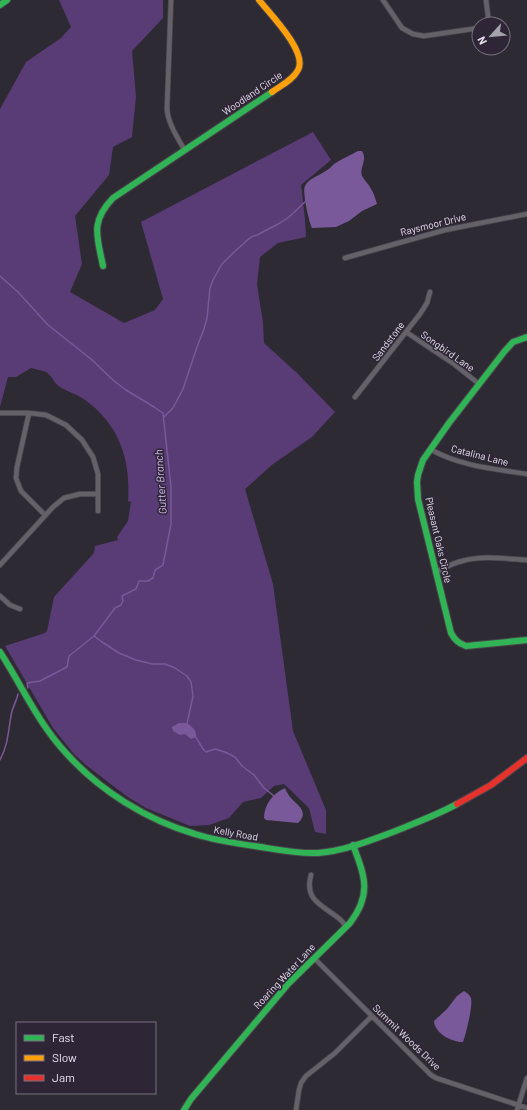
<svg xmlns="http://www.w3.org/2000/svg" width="527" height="1110" viewBox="0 0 527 1110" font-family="Barlow,sans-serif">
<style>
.forest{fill:#593b76}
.water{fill:#795999}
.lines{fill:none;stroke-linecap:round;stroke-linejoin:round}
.stream{stroke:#795999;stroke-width:1.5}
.street-casing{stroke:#49454d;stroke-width:6}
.fast-casing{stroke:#49454d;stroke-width:8}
.slow-casing{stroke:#49454d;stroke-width:8}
.jam-casing{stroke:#49454d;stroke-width:8}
.street{stroke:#656169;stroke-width:4.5}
.fast{stroke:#30b455;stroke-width:6}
.slow{stroke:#ff9f0a;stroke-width:6}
.jam{stroke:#e5322d;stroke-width:6}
.labels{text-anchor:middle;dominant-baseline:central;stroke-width:3;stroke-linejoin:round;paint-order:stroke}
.street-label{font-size:10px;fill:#e7e2ee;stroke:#2e2637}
.water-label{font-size:11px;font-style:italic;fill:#d9bef8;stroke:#2e2637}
</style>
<rect width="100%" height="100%" fill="#2e2a33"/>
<path class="forest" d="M59 0H163V18L132 51 136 97 132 137 113 147 109 175 75 216 82 264 70 292 124 323 155 310 163 299 141 222 313 132 331 160 301 185 305 219 306 237 278 243 260 257 257 284 263 323 264 343 297 373 335 412 312 437 273 464 245 489 273 584 293 731 326 810V834L315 832 309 808 284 784 274 786 261 798 243 802 229 818 209 825 190 826 146 808 131 799 117 789 86 765 74 754 53 728 5 646 45 633 47 631 54 597 94 553 95 546 118 540 117 537 128 521 131 502 128 501C131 460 119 424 85 400 77 394 68 392 60 387 54 384 52 375 46 372 41 370 35 369 31 368L16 377H8L0 407V109L26 62 61 38 71 27Z"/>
<path class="water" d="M358 151H362C368 161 359 167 362 176 364 180 369 184 371 189 374 193 375 198 377 204L362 211 349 221 336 227 312 228C309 222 302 191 305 186 308 179 318 176 324 172 328 170 331 167 334 164 341 159 351 155 358 151Z
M179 723H187C192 727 197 730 196 737L191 739 185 734 180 735 173 731 172 727Z
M285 788C286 791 288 794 290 797 297 805 310 812 298 823L266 820 264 818C264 805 273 793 285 788Z
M464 991C467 993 469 994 471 998 473 1006 466 1034 463 1042 452 1042 435 1034 434 1021L447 1009 457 996Z"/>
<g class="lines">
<path class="stream" d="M0 276 18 292 48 325 91 359 114 381 126 390 154 407 163 413 171 487V524L163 565 155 570 153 578 148 581H139L136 589 122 596 123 601 121 605 115 608 94 636 69 656 67 667 40 681 27 683 28 688
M164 417 173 408 183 389 197 347 204 329 207 318 210 288 213 280 222 264 233 253 243 244 251 237 257 235 280 223 289 217 307 200
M94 636 102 642 119 653 136 660 152 664H165L175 668 187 676 191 682 193 696 187 724
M195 736C199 741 201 748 206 752L215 749 225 752 235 757 242 766 254 775 264 788 274 796
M0 760C9 743 8 729 12 711 14 705 17 699 18 694"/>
<defs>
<path id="street" d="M171 0 167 109C168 123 177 137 184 149
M383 0 402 28 413 34 424 36 479 28
M486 0 489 24
M493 48 494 52
M345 258 445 230 527 214
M406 332 454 364 479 384
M355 397 420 314 427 303 430 292
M1 413H29L46 415 66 425 82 440 93 457 98 474V511
M29 413 17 467 16 478 21 491 45 515
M430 449C459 466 495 469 527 474
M0 565 53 507 64 498 80 494H98
M436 572C444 568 453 563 462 561 483 555 506 559 527 560
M0 596 10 605 20 609
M311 875C304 900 322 905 337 917 341 919 343 923 346 926
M314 958 431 1075 436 1078 527 1108
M296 1110 299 1090 301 1083 306 1076 335 1053 372 1016
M517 1110 527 1078"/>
<path id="fast" d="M0 5 7 0
M103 266C97 236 90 222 113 198L272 92
M527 337 513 342 504 352 449 423 423 460 418 475 417 482 418 499 451 633C455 640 458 643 466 646L527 640
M0 652C22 686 38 723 66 753 100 791 147 820 195 834 217 841 239 844 261 847 279 850 299 854 318 853 344 851 369 841 393 832 415 823 437 815 457 804
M184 1110 191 1099 288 984 350 923C372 894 365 877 353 845"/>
<path id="slow" d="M259 0C270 14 308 52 298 70 293 80 280 86 272 92"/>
<path id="jam" d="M457 804 491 785 527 758"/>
</defs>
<use href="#street" class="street-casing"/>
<use href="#fast" class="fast-casing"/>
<use href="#slow" class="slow-casing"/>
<use href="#jam" class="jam-casing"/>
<use href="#street" class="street"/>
<use href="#fast" class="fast"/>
<use href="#slow" class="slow"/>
<use href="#jam" class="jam"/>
</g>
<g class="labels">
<g class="street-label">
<text transform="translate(252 93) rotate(-34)">Woodland Circle</text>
<text transform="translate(433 224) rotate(-14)">Raysmoor Drive</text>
<text transform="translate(388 341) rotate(-53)">Sandstone</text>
<text transform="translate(448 351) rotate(35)">Songbird Lane</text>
<text transform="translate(480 455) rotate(14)">Catalina Lane</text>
<text transform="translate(439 540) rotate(77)">Pleasant Oaks Circle</text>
<text transform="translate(236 833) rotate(10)">Kelly Road</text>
<text transform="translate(284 976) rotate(-47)">Roaring Water Lane</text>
<text transform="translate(407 1037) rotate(44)">Summit Woods Drive</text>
</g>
<g class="water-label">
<text transform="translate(160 482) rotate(-94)">Gutter Branch</text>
</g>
</g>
<rect x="16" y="1022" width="140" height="72" fill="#2e2637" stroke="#787180"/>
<rect x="24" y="1035" width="20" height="6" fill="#30b455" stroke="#787180"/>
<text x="52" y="1042" font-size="12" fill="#e7e2ee">Fast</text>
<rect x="24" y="1055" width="20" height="6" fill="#ff9f0a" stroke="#787180"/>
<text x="52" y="1062" font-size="12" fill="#e7e2ee">Slow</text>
<rect x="24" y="1075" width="20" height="6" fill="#e5322d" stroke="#787180"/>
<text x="52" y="1082" font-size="12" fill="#e7e2ee">Jam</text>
<g transform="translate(491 36) rotate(243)"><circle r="19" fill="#2e2637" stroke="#787180"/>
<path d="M0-3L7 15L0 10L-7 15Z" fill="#a6a2ad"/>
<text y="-6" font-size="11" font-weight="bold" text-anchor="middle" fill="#e7e2ee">N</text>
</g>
</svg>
